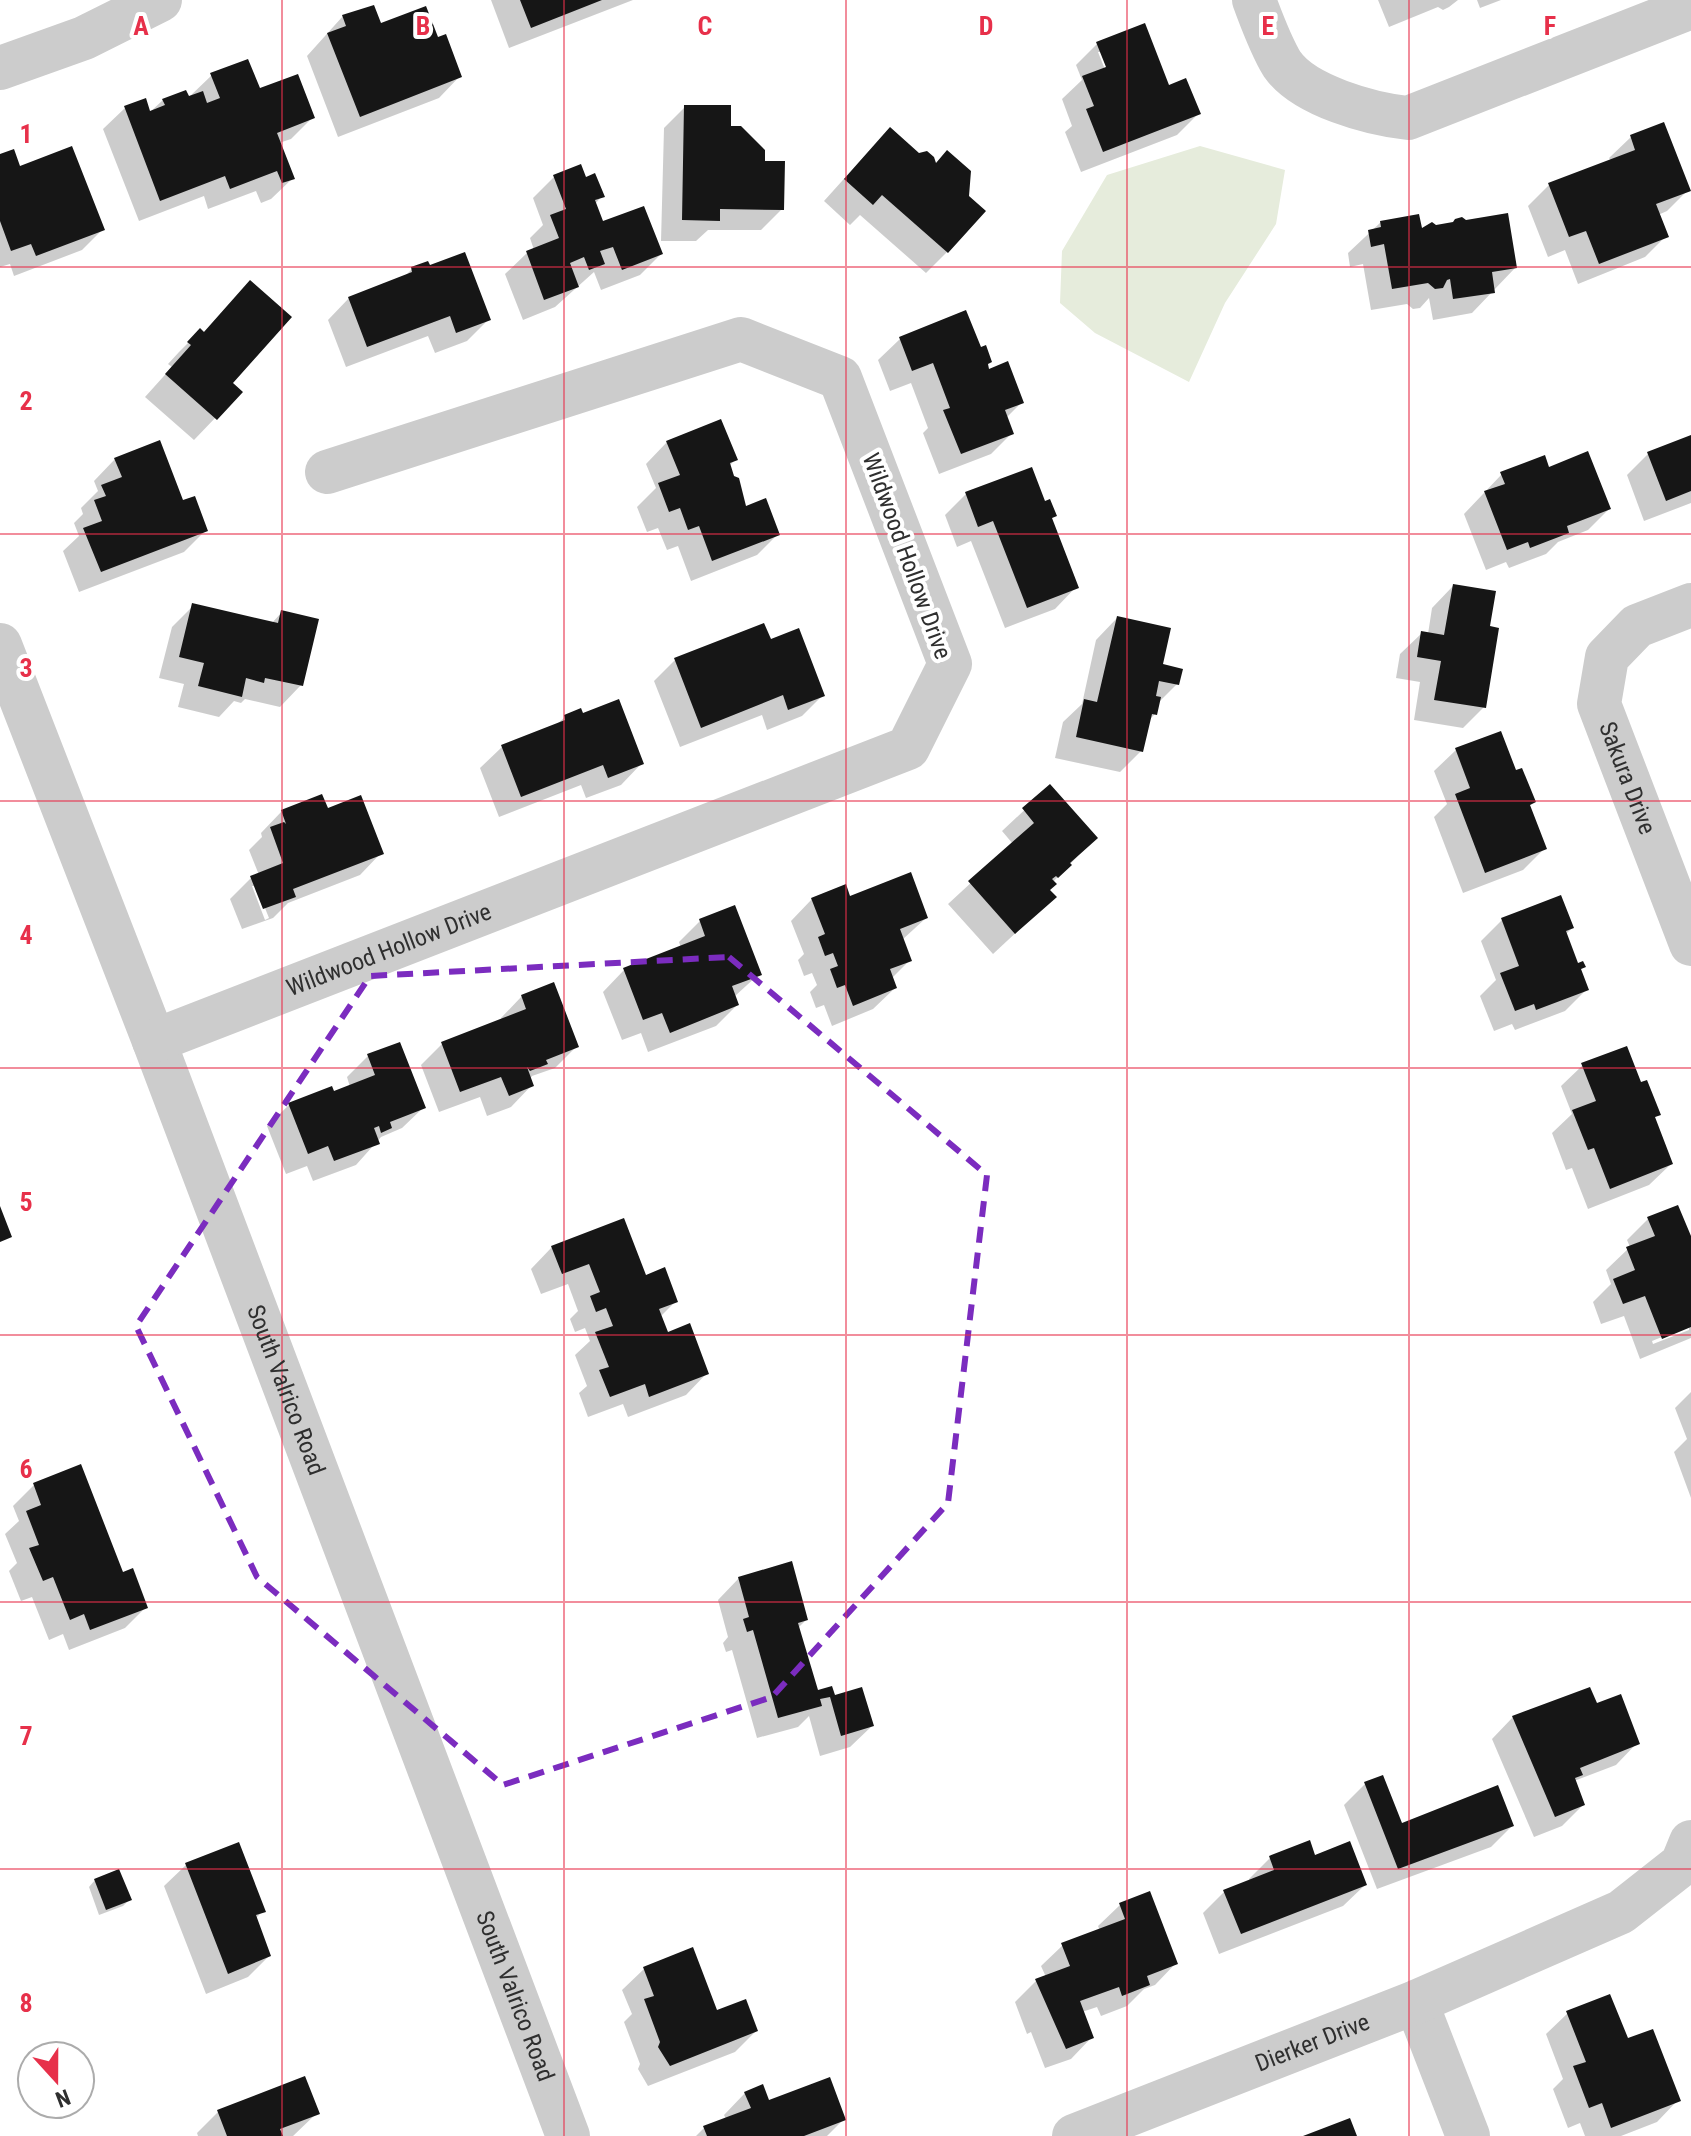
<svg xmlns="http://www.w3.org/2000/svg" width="1691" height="2136" viewBox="0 0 1691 2136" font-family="'Roboto Condensed',sans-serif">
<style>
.green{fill:#e6ecdc}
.shadow{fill:#0003;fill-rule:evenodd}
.building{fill:#161616}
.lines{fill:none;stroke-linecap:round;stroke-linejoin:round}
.minor{stroke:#ccc;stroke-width:44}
.marked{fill:none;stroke:#7b2cbf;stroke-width:6;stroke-dasharray:16 10;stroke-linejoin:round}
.grid{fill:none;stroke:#e7304a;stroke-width:2;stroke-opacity:0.55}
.labels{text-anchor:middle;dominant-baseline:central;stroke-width:8;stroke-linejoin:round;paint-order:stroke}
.street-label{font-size:24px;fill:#2f2f2f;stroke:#fff}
.grid-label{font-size:26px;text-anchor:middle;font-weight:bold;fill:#e7304a;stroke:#fff;stroke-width:8;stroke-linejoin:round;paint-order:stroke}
</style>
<rect width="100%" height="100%" fill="#fff"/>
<path class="green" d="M1200 146 1285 170 1276 224 1225 303 1189 382 1095 333 1060 303 1062 251 1107 175Z"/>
<path class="shadow" d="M491 0H633L509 48Z
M1378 0H1458L1449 7 1443 10 1438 7 1389 27Z
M1477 0H1501L1480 8Z
M343 16 437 40 460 76 439 98 338 137 307 56Z
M1097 44 1168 87 1198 114 1177 135 1081 172 1065 132 1072 126 1062 99 1082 80 1076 65ZM1098 52H1102L1111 76 1108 77Z
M212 75 259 91 313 117 291 139 279 143 293 178 271 199 261 203 256 191 208 209 204 196 139 221 103 129 125 108 144 101 149 113 163 100 188 98Z
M685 107 729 128 763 163 782 209 761 230H708L696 241H661L664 128Z
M1631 137 1688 190 1667 211 1658 215 1666 236 1645 257 1578 284 1565 250 1548 257 1528 206 1549 185 1611 161 1609 158Z
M869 151 947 252 926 273 860 215 850 225 824 201Z
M0 156 19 168 103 229 82 250 14 276 10 264 0 267Z
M554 177 585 180 602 196 595 204 602 224 661 254 640 275 601 290 594 272 555 307 523 320 505 274 527 253 534 250 530 238 543 225 533 198Z
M1381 222 1421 230 1436 227 1515 268 1472 313 1433 320 1429 298 1420 308 1413 309 1407 304 1371 310 1363 264 1350 267 1348 253Z
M412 269 489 319 467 341 435 353 428 336 346 367 328 320 349 298 403 278Z
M229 304 230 383 240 392 194 440 145 397 172 367 168 364 179 352 200 331 203 333Z
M900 339 980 349 988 371 1022 402 1006 418 1012 433 991 454 939 474 923 433 928 428 911 383 890 391 878 360Z
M1691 437V503L1644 521 1627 475 1648 454Z
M667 442 735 460 729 466 739 486 745 508 778 534 757 555 691 581 678 546 667 550 658 528 647 532 637 507 656 488 646 464Z
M115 459 182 503 206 530 184 552 79 592 63 551 79 536 74 523 83 514 81 508 98 491 94 481Z
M1548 469 1609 509 1588 530 1558 542 1546 554 1509 568 1506 562 1486 570 1464 514 1502 474Z
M966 494 1044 504 1054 516 1050 520 1076 587 1055 609 1005 628 971 541 957 547 945 515Z
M1453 586 1488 628 1484 707 1463 728 1414 720 1420 682 1396 678 1400 654 1422 633 1428 634 1432 608Z
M193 606 271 624 282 612 301 685 280 707 245 699 241 703 234 701 219 717 178 707 184 684 159 678 172 627Z
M1117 618 1177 684 1157 704 1155 714 1148 721 1141 751 1120 772 1055 758 1063 722 1082 704 1096 640Z
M769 641 823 695 802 716 767 730 762 715 680 747 654 681 675 660Z
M565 717 642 763 621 785 586 798 581 785 499 817 480 768 502 747 556 725Z
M1499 733 1515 773 1533 802 1528 807 1544 849 1523 870 1463 893 1434 817 1447 804 1434 771 1456 750Z
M1049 787 1095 838 1053 882 1048 890 1054 897 993 954 948 904 1013 844 1002 831Z
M282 811H327L381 853 360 875 288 903 273 918 242 929 230 899 251 878 259 875 249 850 262 837 261 833ZM252 886H256L269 918 265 920Z
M849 898 926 918 902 940 910 960 891 979 895 988 873 1009 832 1026 824 1005 816 1008 810 992 817 985 812 973 804 976 798 960 804 954 791 921 812 899Z
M1502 920 1572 928 1565 935 1577 966 1583 967 1579 971 1587 989 1565 1011 1515 1030 1512 1024 1494 1031 1480 996 1496 980 1481 941Z
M700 921 759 974 734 997 737 1005 716 1026 648 1052 641 1033 622 1040 603 992 624 970 681 948 679 942Z
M522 996 577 1046 555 1068 532 1076 530 1079 532 1085 511 1107 487 1116 480 1097 439 1112 421 1065 442 1044 502 1021 501 1018Z
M368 1056 424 1107 402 1128 381 1137 356 1165 313 1181 307 1166 286 1174 267 1126 289 1105 331 1089 333 1093 350 1087 347 1077Z
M1583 1065 1640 1085 1659 1114 1653 1119 1671 1164 1649 1185 1588 1209 1572 1168 1566 1170 1552 1133 1572 1114 1561 1086Z
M1648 1219 1691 1243V1338L1640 1359 1624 1316 1601 1324 1593 1302 1611 1284 1606 1270 1630 1247 1627 1240ZM1689 1326V1330L1653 1344 1652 1341Z
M552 1247 645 1277 676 1301 660 1317 667 1334 707 1373 686 1395 628 1417 623 1404 588 1417 579 1393 587 1386 575 1355 590 1341 585 1328 575 1332 570 1319 578 1311 568 1284 541 1294 531 1269Z
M1691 1392V1498L1674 1452 1687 1439 1675 1408Z
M34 1485 122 1575 146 1607 125 1628 69 1650 63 1634 49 1640 32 1597 21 1601 9 1571 17 1563 5 1534 19 1521 13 1506Z
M739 1578 806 1620 798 1628 816 1692 833 1698 872 1726 850 1747 820 1756 809 1716 798 1727 757 1738 732 1650 726 1652 723 1643 728 1637 718 1600Z
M1595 1706 1637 1743 1616 1765 1574 1781 1583 1805 1562 1826 1534 1837 1492 1739 1513 1717Z
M1365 1784 1401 1825 1512 1826 1491 1847 1377 1889 1344 1805Z
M1314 1857 1365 1885 1343 1906 1219 1954 1203 1913 1224 1892 1250 1882 1249 1879 1270 1858Z
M186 1865 263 1911 255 1919 269 1956 248 1977 206 1994 164 1886Z
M95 1880 129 1900 123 1906 99 1915 89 1887Z
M1120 1905 1176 1963 1155 1985 1144 1989 1127 2006 1101 2016 1097 2007 1082 2012 1092 2037 1071 2059 1045 2068 1031 2032 1027 2034 1015 2002 1036 1981 1046 1977 1041 1966 1063 1945 1100 1931 1098 1926Z
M644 1969 716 2012 756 2031 735 2052 648 2086 638 2069 640 2064 624 2022 632 2014 622 1990Z
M1568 2013 1627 2041 1678 2100 1657 2122 1621 2136H1585L1580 2123 1568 2128 1553 2089 1563 2079 1546 2034Z
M745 2093 768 2103 844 2119 827 2136H696L704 2128 726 2119 724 2115Z
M218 2112 317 2113 293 2136H198L197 2133Z"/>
<path class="building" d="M520 0H602L531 28Z
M374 5 381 23 426 6 438 37 446 34 462 77 360 117 327 33 346 26 342 15Z
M1145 23 1169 85 1186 78 1201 114 1103 152 1086 109 1094 106 1082 76 1106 67 1096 42Z
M248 59 260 88 298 74 315 118 277 133 295 179 282 183 277 171 230 189 225 176 160 201 124 106 146 98 150 111 165 105 162 99 186 90 189 96 203 91 207 103 220 98 210 73Z
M684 105H731V126H741L765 150V161H785L784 210 720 209V221L682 220Z
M1664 122 1691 191 1656 204 1669 237 1599 264 1586 231 1569 237 1548 183 1635 150 1630 135Z
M890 127 919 153 927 151 934 157 936 163 947 150 971 171 969 196 986 211 948 253 882 195 873 205 844 179Z
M72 146 105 230 36 256 31 244 11 251 0 221V154L14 149 20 166Z
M581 164 586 177 595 173 605 197 595 200 603 221 644 206 663 254 622 270 613 247 600 251 605 264 589 270 584 257 570 263 579 287 544 300 526 251 559 238 550 215 566 209 553 175Z
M1508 213 1517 268 1492 272 1495 293 1453 299 1450 279 1447 280 1443 288 1435 289 1428 283 1392 289 1384 244 1371 247 1368 230 1381 227 1380 221 1419 214 1422 228 1432 222 1436 225 1453 222 1455 219 1462 217 1466 220Z
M465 252 491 320 456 333 450 316 367 347 348 297 412 272 411 267 428 261 430 265Z
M250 280 292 317 233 383 243 392 217 420 165 374 191 345 187 342 200 328 204 332Z
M966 310 981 347 986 345 992 362 988 364 989 369 1008 361 1024 403 1005 410 1014 434 961 454 943 410 950 408 933 363 912 371 899 337Z
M721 419 738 460 730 463 734 476 739 478 746 506 766 498 780 535 712 561 699 526 688 530 680 508 669 512 658 483 680 475 666 441Z
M1691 435V491L1666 501 1647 452Z
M160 440 183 500 195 496 208 531 101 572 83 528 102 521 94 500 106 496 101 485 122 477 114 458Z
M1588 451 1611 509 1567 526 1569 533 1530 548 1528 542 1507 550 1484 491 1505 484 1500 472 1545 455 1549 467Z
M1032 467 1045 501 1050 499 1057 516 1052 518 1079 588 1027 608 993 521 978 527 965 492Z
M1453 584 1496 591 1490 626 1499 628 1486 708 1434 700 1441 661 1417 657 1421 631 1444 635Z
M192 603 278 623 281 610 319 619 303 686 265 678 264 683 246 678 242 697 198 686 204 663 179 657Z
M1117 616 1171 628 1163 664 1183 669 1179 685 1159 681 1156 696 1161 697 1157 715 1152 714 1143 752 1076 737 1084 699 1097 702Z
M764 623 771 639 799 628 825 696 788 710 783 695 701 728 674 658Z
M619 699 644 764 608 778 603 765 521 797 501 745 565 720 564 715 581 708 583 713Z
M1501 731 1516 770 1522 768 1536 802 1530 805 1547 849 1485 873 1455 794 1470 788 1455 748Z
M1050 784 1098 838 1070 863 1072 865 1058 878 1056 876 1052 879 1057 884 1050 890 1057 897 1015 934 968 881 1034 823 1022 808Z
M322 794 328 808 361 795 384 854 293 889 296 897 263 909 250 876 283 863 270 827 284 822 286 824 281 810Z
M911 872 928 918 900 929 912 961 890 969 897 988 853 1006 845 985 837 988 830 969 838 966 833 953 825 956 818 937 825 934 811 898 846 884 850 896Z
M1561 895 1574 928 1566 931 1578 963 1583 961 1586 967 1581 969 1589 990 1536 1010 1534 1004 1515 1011 1500 973 1519 966 1501 918Z
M735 905 762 975 732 986 739 1005 670 1033 662 1013 643 1020 623 968 705 936 699 919Z
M554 982 579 1047 546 1060 548 1064 530 1071 527 1067 534 1086 509 1096 501 1077 460 1092 441 1042 526 1009 521 995Z
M400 1042 426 1108 390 1122 392 1128 381 1133 379 1126 374 1128 380 1144 334 1161 328 1146 308 1154 288 1103 332 1086 334 1091 375 1075 367 1054Z
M1627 1046 1641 1082 1647 1080 1661 1115 1655 1117 1673 1164 1610 1189 1594 1148 1588 1150 1572 1110 1596 1101 1581 1063Z
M1678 1205 1691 1236V1327L1662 1339 1645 1296 1623 1304 1613 1279 1635 1270 1626 1247 1655 1236 1647 1217Z
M0 1206 12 1237 0 1242Z
M624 1218 646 1275 665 1267 678 1302 659 1309 668 1332 690 1323 709 1374 649 1397 645 1384 610 1397 599 1370 609 1367 595 1332 613 1326 606 1308 596 1312 590 1296 600 1292 589 1264 562 1274 551 1246Z
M81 1464 123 1572 133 1568 148 1608 90 1630 84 1614 70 1620 53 1577 43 1581 29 1548 39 1545 26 1511 41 1505 33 1483Z
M792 1561 808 1620 798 1623 818 1690 832 1686 835 1695 862 1687 874 1726 841 1736 830 1697 820 1699 822 1706 778 1718 753 1630 747 1632 743 1619 749 1617 738 1577Z
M1590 1687 1597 1703 1621 1694 1640 1744 1580 1768 1583 1775 1575 1778 1585 1805 1555 1817 1512 1716Z
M1383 1775 1402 1823 1498 1785 1514 1826 1398 1869 1364 1782Z
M1310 1840 1315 1855 1350 1841 1367 1885 1241 1934 1223 1890 1274 1870 1269 1856Z
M239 1842 266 1912 256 1915 271 1956 228 1974 185 1863Z
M119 1869 132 1900 106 1910 94 1879Z
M1150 1891 1178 1964 1147 1976 1150 1985 1122 1996 1119 1987 1080 2001 1094 2038 1066 2049 1035 1979 1070 1966 1061 1943 1125 1919 1119 1903Z
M693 1947 717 2010 746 1999 758 2031 670 2066 658 2047 660 2042 644 1999 654 1996 643 1967Z
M1610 1994 1628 2038 1653 2029 1681 2101 1611 2128 1602 2103 1589 2108 1573 2066 1586 2062 1566 2011Z
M305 2076 320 2114 280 2129 283 2136H227L217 2110Z
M830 2077 846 2120 804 2136H707L703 2126 751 2108 744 2092 763 2084 769 2100Z
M1350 2118 1357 2136H1303Z"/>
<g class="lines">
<g class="minor">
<path d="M1254 0C1262 21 1270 44 1282 64 1304 96 1371 114 1408 118L1691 7"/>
<path d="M0 68 84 38 160 0"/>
<path id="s1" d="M1691 605 1637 626 1607 657 1599 704 1691 944"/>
<path id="s2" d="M0 645 154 1041 568 2136"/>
<path id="s3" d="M154 1041 908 748 950 664 840 378 741 339 327 472"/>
<path d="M1416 2002 1468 2136"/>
<path id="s4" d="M1074 2136 1416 2002 1621 1912 1682 1864 1691 1842"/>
</g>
</g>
<path class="marked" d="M729 957 987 1175 948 1503 772 1697 503 1785 257 1577 136 1326 370 976Z"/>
<path class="grid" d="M282 0V2136M564 0V2136M846 0V2136M1127 0V2136M1409 0V2136M0 267H1691M0 534H1691M0 801H1691M0 1068H1691M0 1335H1691M0 1602H1691M0 1869H1691"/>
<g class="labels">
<g class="street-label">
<text transform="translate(907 556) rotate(70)">Wildwood Hollow Drive</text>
<text stroke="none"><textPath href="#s1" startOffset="228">Sakura Drive</textPath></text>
<text stroke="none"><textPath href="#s3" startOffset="252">Wildwood Hollow Drive</textPath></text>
<text stroke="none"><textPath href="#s2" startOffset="798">South Valrico Road</textPath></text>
<text stroke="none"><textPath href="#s2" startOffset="1446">South Valrico Road</textPath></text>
<text stroke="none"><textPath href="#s4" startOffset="256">Dierker Drive</textPath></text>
</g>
</g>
<g class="grid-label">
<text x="141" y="35">A</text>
<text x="423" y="35">B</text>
<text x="705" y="35">C</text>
<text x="986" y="35">D</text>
<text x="1268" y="35">E</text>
<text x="1550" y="35">F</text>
<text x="26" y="143">1</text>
<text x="26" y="410">2</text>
<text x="26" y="677">3</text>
<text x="26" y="944">4</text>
<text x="26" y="1211">5</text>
<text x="26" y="1478">6</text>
<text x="26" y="1745">7</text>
<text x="26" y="2012">8</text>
</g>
<g transform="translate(56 2080) rotate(159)"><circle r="38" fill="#ffffff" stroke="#acacac" stroke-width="2"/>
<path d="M0-6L14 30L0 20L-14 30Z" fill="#e7304a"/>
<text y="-12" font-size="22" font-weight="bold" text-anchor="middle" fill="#2f2f2f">N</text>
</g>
</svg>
